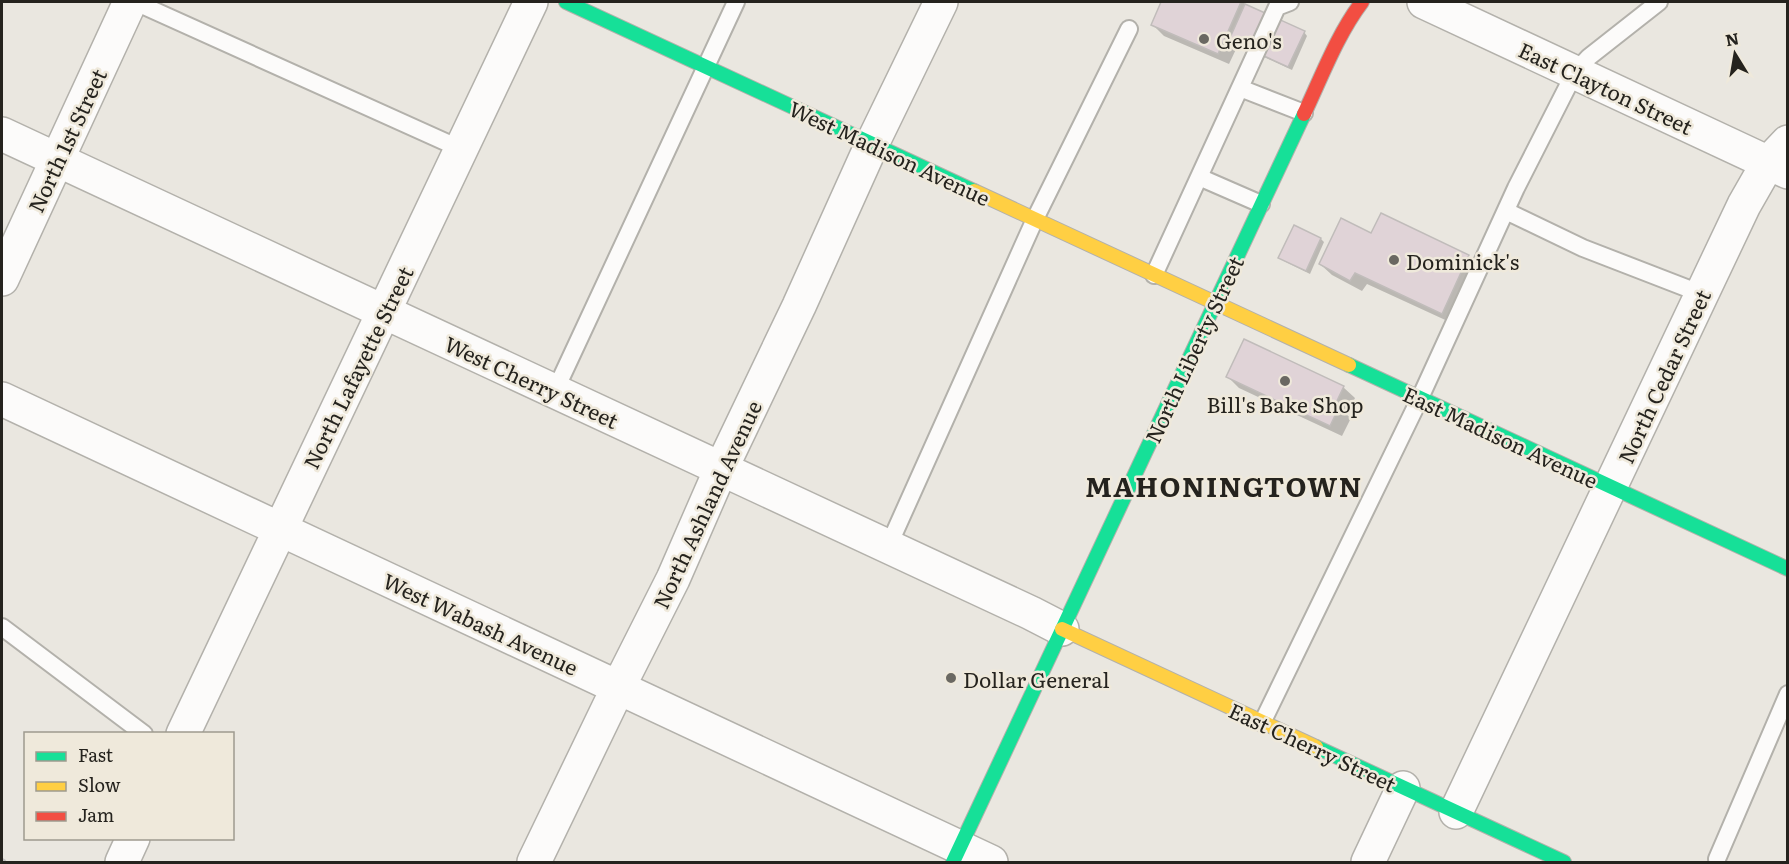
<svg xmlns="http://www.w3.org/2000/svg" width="1789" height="864" viewBox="0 0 1789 864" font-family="Literata,serif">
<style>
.shadow{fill:#0003}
.building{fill:#e0d3d7;stroke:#c0bcba;stroke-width:1.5}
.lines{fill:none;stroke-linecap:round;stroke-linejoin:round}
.lane-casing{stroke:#b3b1ab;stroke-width:20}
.street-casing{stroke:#b3b1ab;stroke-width:36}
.fast-casing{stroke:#b3b1ab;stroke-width:16}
.slow-casing{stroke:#b3b1ab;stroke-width:16}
.jam-casing{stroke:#b3b1ab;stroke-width:16}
.lane{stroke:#fcfbfa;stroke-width:16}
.street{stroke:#fcfbfa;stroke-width:33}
.fast{stroke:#16e098;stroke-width:14}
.slow{stroke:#ffcf43;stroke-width:14}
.jam{stroke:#f24e42;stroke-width:14}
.rail{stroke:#c4c2c1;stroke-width:4.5;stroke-dasharray:8 8;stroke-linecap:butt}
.poi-dot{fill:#6a6862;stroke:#efe9db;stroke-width:2}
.labels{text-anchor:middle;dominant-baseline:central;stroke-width:5;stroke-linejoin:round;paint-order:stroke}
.poi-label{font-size:21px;fill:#25231e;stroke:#efe9db;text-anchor:start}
.street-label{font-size:21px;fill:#25231e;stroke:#efe9db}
.district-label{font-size:27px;font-weight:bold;letter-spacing:1.5px;fill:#25231e;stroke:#efe9db}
</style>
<rect width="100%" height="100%" fill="#eae7e0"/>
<path class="shadow" d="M1163 2H1243L1250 8 1304 32 1307 36 1292 70 1238 45 1229 64 1164 36 1152 24Z
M1382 215 1469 257 1480 268 1454 324 1367 284 1362 291 1332 275 1320 264 1372 235Z
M1295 227 1321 239 1324 242 1310 274 1284 261 1280 257Z
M1228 377 1343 387 1355 398 1347 415 1351 418 1342 436 1239 388Z"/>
<path class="building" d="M1161 2H1241L1218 54 1151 25Z
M1245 4 1305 31 1288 67 1229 40Z
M1381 213 1469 255 1442 314 1355 273 1350 281 1319 264 1341 218 1371 233Z
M1294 225 1321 238 1306 271 1278 258Z
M1244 339 1344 386 1336 403 1340 405 1330 426 1226 377Z"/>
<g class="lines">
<defs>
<path id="lane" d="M135 2 461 149
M1240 88 1304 113
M1199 177 1261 204
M1506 211 1583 248 1702 294
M1154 275 1277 7 1290 2
M555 391 736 2
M888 547 1035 219 1129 29
M2 627 144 734
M1262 723 1420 398 1516 188 1575 72 1589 57 1659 2
M1717 859 1788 694"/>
<path id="street" d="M1424 2 1788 172
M2 134 1031 613 1062 629
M2 279 130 2
M2 399 991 862
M183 734 531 2
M1456 812 1744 205 1768 163 1788 142
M122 862 133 838
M534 862 618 688 673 579 721 469 799 306 872 144 941 2
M1368 862 1403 788"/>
<path id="fast" d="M566 2 974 191
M1349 365 1788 569
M1316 747 1564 862
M953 862 1304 114"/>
<path id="slow" d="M974 191 1349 365
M1062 629 1316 747"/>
<path id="jam" d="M1304 114C1322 76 1337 35 1362 2"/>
</defs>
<use href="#lane" class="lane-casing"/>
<use href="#street" class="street-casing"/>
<use href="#fast" class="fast-casing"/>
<use href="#slow" class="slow-casing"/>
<use href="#jam" class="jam-casing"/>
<use href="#lane" class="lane"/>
<use href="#street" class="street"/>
<use href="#fast" class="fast"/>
<use href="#slow" class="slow"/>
<use href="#jam" class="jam"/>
<path class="rail" d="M2 860 5 862"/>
</g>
<g class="poi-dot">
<circle cx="1204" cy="39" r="6"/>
<circle cx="1394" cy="260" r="6"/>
<circle cx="1285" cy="381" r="6"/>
<circle cx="951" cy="678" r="6"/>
</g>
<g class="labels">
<g class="poi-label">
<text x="1216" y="39">Geno's</text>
<text x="1406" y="260">Dominick's</text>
<text x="1285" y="403" text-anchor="middle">Bill's Bake Shop</text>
<text x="963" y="678">Dollar General</text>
</g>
<g class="street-label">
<text transform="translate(1606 87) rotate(25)">East Clayton Street</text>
<text transform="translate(66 140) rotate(-65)">North 1st Street</text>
<text transform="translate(890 152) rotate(25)">West Madison Avenue</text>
<text transform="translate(1193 349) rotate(-65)">North Liberty Street</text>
<text transform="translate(357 367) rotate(-64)">North Lafayette Street</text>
<text transform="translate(1663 376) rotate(-65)">North Cedar Street</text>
<text transform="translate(532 381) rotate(25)">West Cherry Street</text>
<text transform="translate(1501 436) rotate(25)">East Madison Avenue</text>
<text transform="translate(706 504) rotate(-65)">North Ashland Avenue</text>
<text transform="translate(481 623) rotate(25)">West Wabash Avenue</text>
<text transform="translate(1313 746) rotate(25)">East Cherry Street</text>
</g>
<g class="district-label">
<text x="1224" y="485">MAHONINGTOWN</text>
</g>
</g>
<rect width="1789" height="864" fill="none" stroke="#25231e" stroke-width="6"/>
<rect x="24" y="732" width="210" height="108" fill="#efe9db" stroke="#9e9a8f" stroke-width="1.5"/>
<rect x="36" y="752" width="30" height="9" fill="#16e098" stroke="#9e9a8f" stroke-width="1.5"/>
<text x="78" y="762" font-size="18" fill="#25231e">Fast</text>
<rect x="36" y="782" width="30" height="9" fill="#ffcf43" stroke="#9e9a8f" stroke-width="1.5"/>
<text x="78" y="792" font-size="18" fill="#25231e">Slow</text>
<rect x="36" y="812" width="30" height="9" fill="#f24e42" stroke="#9e9a8f" stroke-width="1.5"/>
<text x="78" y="822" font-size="18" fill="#25231e">Jam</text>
<g transform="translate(1735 54) rotate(349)" stroke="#efe9db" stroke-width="4.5" paint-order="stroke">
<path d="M0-4.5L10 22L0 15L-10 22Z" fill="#25231e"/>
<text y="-9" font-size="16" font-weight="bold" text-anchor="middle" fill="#25231e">N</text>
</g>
</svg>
